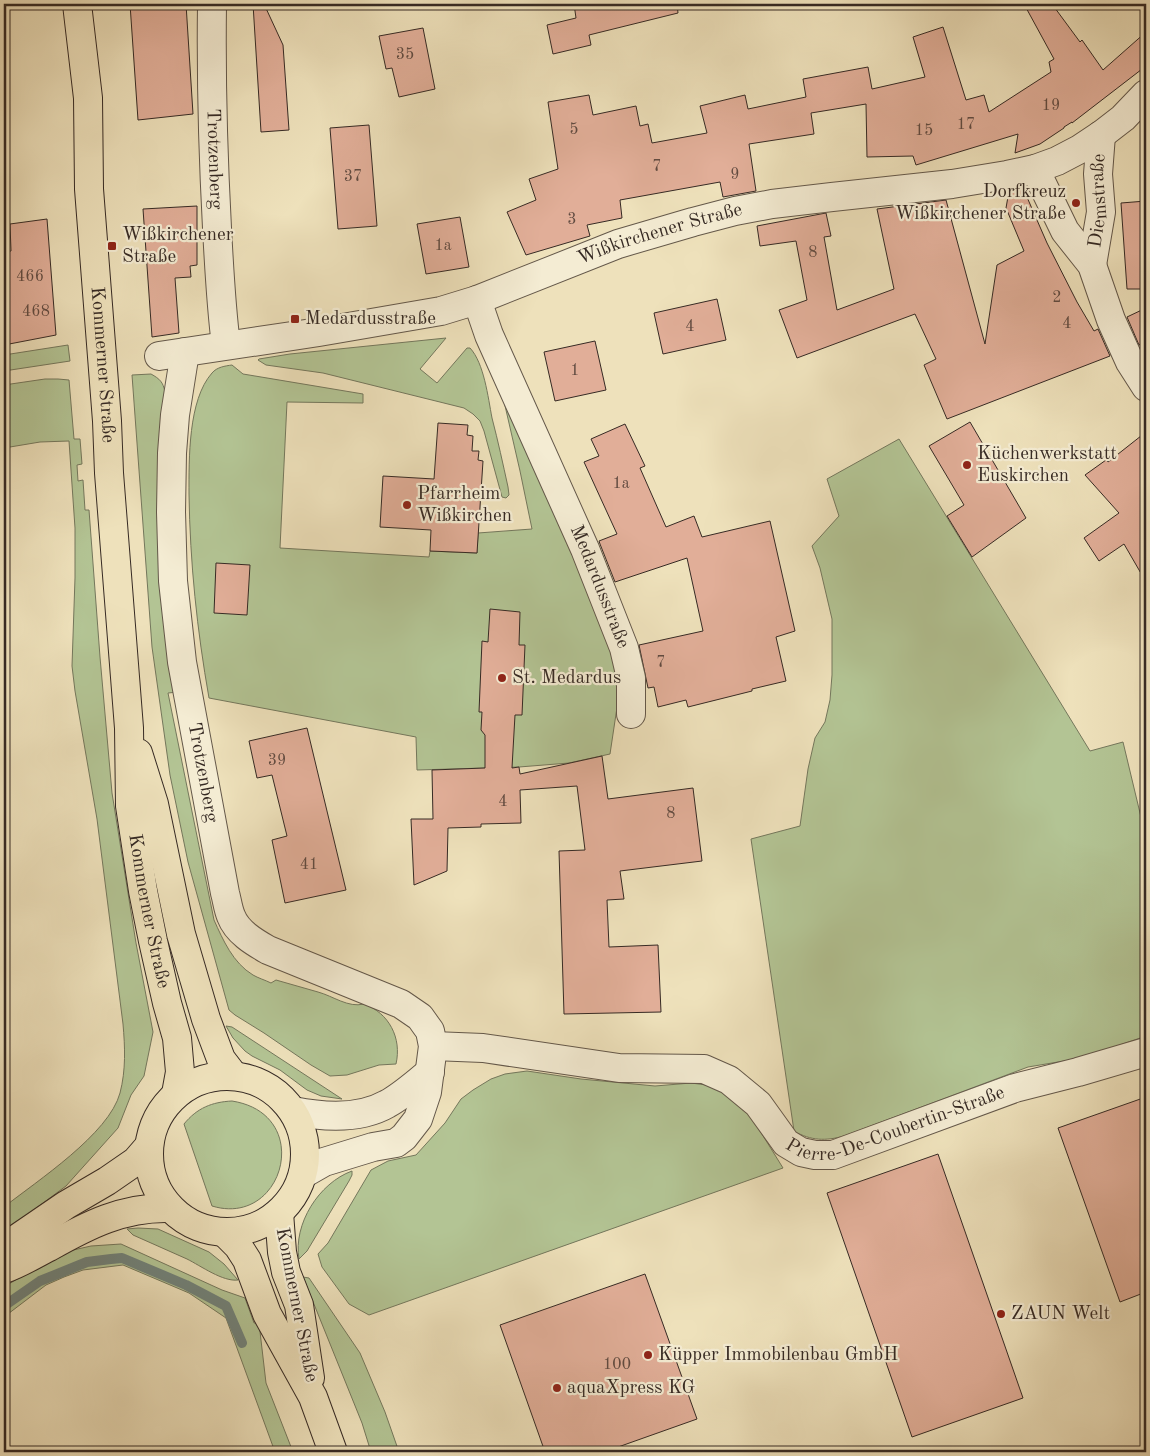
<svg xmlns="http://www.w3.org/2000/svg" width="1150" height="1456" viewBox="0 0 1150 1456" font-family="'Old Standard TT',serif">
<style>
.green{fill:#b3c494;stroke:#74775c}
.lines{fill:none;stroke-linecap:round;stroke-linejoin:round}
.stream{stroke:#71827a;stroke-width:10}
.building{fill:#e1ae98;stroke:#362a24}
.minor-casing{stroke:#64584a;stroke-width:30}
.major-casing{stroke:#362a24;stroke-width:30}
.minor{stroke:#f4ecd3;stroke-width:28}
.major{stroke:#eee1bb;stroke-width:28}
.poi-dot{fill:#8f2418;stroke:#f4ecd3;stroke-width:2}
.labels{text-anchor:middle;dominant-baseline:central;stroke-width:4.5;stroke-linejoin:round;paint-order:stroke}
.number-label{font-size:16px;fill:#614b41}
.street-label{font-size:19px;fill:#362a24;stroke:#f4ecd3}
.poi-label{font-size:19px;fill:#362a24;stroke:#f4ecd3;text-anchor:start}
</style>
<rect width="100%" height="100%" fill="#eee1bb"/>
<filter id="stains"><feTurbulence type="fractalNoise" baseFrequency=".004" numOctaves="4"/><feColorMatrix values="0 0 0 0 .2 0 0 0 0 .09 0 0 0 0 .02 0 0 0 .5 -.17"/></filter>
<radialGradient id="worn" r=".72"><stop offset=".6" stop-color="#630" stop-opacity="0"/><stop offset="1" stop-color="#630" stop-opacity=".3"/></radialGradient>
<path class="green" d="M446 338 420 369 437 383 467 348H470C484 363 488 397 492 418 498 441 503 464 508 487L509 495 506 498 502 497 484 431 480 421 473 414 464 408 323 373 266 365 258 360 259 359 290 354Z
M68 345 70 361 4 371V355Z
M232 365 243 374 363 394V403L287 402 280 548 429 557 430 551 477 553 478 533 532 529 520 471 503 397 564 526 619 673V694L610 754 569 763 519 767 417 770 416 737 209 698C197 630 190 563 189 494 189 459 188 400 212 373 217 367 225 366 232 365Z
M151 374C160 379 163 382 165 392L178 692 168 693 214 920C223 940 233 963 253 975 258 978 265 980 271 983L276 980C290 984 304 988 318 992 333 996 348 1008 364 1004 389 1013 402 1038 396 1064L379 1065 347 1075 330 1076 311 1065 264 1033 235 1015 229 1010 188 862 170 775 152 647 132 375Z
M45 379H58L69 380 74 439H80L82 464 77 465 78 481 83 480 85 510H89L100 657 112 793 136 943 153 1032 144 1076 131 1095 118 1128 66 1186 4 1232V1207C37 1181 109 1134 120 1093 126 1070 125 1047 123 1024L97 819 75 691 72 666 75 578V528L69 441 40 442 4 448V385Z
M899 439 1090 751 1123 742 1146 838V1036L1082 1058 1028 1067 844 1136C826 1141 811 1141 794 1131L751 839 800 826 808 769 815 738 825 722 830 700 832 675V619L820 568 812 546 839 516 827 479Z
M226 1026 232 1027 342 1099 321 1096 307 1090 280 1070 252 1056 245 1051 233 1038Z
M527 1071 581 1079 655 1086 691 1083 714 1086 744 1105 783 1168 369 1315 349 1304 322 1267 318 1254 328 1243 371 1170 388 1161 416 1155 445 1123 461 1099 473 1090 491 1079 505 1074Z
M232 1101C315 1114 284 1228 212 1206L184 1124C197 1108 212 1102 232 1101Z
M352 1171V1175L349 1181 307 1251 299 1259C293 1224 319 1183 352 1171Z
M138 1228 158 1229 209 1252 224 1264 238 1280C223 1282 201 1266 187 1259 169 1251 151 1243 133 1235L127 1229Z
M121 1244 222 1290 245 1298 254 1323H259L266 1383 293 1452H275L226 1318 189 1293 123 1265 83 1270 64 1277 46 1285 4 1317V1287L60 1253 91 1246Z
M303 1277 309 1278 360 1353 385 1412 399 1452H371L362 1423Z"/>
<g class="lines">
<path class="stream" d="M4 1306 40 1281 87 1262 111 1259 122 1258 186 1285 226 1306 242 1343"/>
</g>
<path class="building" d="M130 4H186L193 114 138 120Z
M253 4H264L283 45 289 130 261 132Z
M574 4H677L678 13 589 35 591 45 553 54 547 25 576 18Z
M1024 4H1052L1080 42 1082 40 1103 70 1146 32V66L1072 123V122L1064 127V128L1040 144 1015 153 1018 134 916 165 913 156 867 157 866 104 811 113 814 134 749 144 756 191 723 197 720 182 620 200 622 218 587 225 590 236 526 255 507 212 536 200 529 179 558 169 548 102 589 95 593 115 636 106 640 126 648 124 652 143 707 133 700 106 745 95 748 109 806 97 803 79 868 67 872 89 925 77 913 37 943 27 966 100 984 95 989 112 1051 72 1049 62 1054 59Z
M423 28 435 89 399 97 392 68 386 69 379 36Z
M369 125 377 226 338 229 330 128Z
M1023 188 1047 243 1077 302 1094 331 1098 329 1110 356 947 419 924 365 936 359 915 314 797 358 779 310 807 300 796 241 760 246 757 226 826 213 831 236 824 237 837 310 894 289 877 209 946 200 985 344 997 265 1024 251 1006 208 1009 191Z
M1146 201V289H1127L1121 203Z
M197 206V265L190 266 191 277 175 278 179 333 152 337 143 209Z
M460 217 469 267 426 274 417 224Z
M47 219 56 335 4 345V252L11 251 10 224Z
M717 299 726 340 663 354 654 313Z
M1146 308V342L1139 345 1127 317Z
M595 341 606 390 555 401 544 352Z
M970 422 1026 518 972 557 947 516 964 505 929 446Z
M438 423 468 425 467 435 473 436 472 451H479L478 460 483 461 477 553 430 551 431 530 380 527 383 476 434 479Z
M625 424 645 466 640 468 666 527 694 516 702 537 770 521 795 631 776 637 786 681 752 689V691L688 707 686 700 658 707 654 687 648 688 639 645 703 631 687 558 615 582 600 544 599 541 617 534 584 462 599 456 591 439Z
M1146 432V582L1124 544 1099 561 1084 538 1119 513 1085 475 1106 460 1108 462Z
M216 563 250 565 247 615 214 613Z
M490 609 520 612 519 645H525L522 715H515L512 768 519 767 520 774 602 756 608 799 693 788 702 861 620 871 624 899 607 900 609 947 658 945 661 1012 564 1014 559 851 585 850 577 786 520 790 521 823 481 824V827L448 828 447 871 414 885 411 819H433L432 770 485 768V735L481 730 482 712H479L482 641 488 642Z
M307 728 346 890 285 903 272 840 287 836 272 775 257 778 249 741Z
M1146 1097V1292L1120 1302 1058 1128Z
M938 1154 1023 1398 912 1437 827 1193Z
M645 1274 697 1419 604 1452H545L500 1325Z"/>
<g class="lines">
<defs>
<g id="minor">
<path id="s1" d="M212 4C211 78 213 153 217 228 219 267 221 306 226 345"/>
<path d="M1035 169 1065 231 1092 265 1111 320 1130 362 1146 387"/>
<path id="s2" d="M1092 265 1101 212 1098 174 1101 135"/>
<path id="s3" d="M477 300 489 335 585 549 624 648 631 678V714"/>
<path id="s4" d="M185 352 175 415 172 453 171 512 173 581 182 662 225 893C227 900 228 909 231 916 237 932 254 942 268 950L401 1004 420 1017 430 1031 433 1046 427 1092 418 1119 404 1137 396 1143 373 1147 324 1162 303 1174"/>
<path id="s5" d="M159 356 319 332 441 311 477 300 618 244 693 222 735 211 772 204 832 197 952 184 1007 175 1035 169 1057 161 1080 149 1101 135 1123 118 1146 94"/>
<path id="s6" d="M433 1046 483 1048 619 1068 704 1069 729 1080 758 1104 786 1143 801 1152 815 1155H833L1015 1088 1078 1072 1146 1052"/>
<path d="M293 1111C323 1117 359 1120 387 1104 402 1096 416 1083 430 1072"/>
</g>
<g id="major">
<path id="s7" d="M77 4 88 98 89 189 107 421 109 473 129 728 130 806 143 891 153 941 167 1003 177 1038 180 1072 176 1094"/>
<path d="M138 753 154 804 181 934 206 1019 221 1059 234 1076"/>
<circle cx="227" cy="1154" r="78"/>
<path d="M279 1213 282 1252 286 1272 299 1305 310 1378"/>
<path d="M225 1233 238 1246 247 1260 267 1314 313 1397 333 1452"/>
<path d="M4 1251 9 1244 66 1205 107 1181 136 1161 149 1146"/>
<path d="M4 1269C21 1263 33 1255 49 1247 88 1225 123 1207 169 1208"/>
</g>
</defs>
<use href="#minor" class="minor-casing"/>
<use href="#major" class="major-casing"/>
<use href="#minor" class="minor"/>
<use href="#major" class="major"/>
</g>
<g class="poi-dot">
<circle cx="1076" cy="203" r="5"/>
<rect x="107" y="241" width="10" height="10" rx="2.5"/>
<rect x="290" y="314" width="10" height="10" rx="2.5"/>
<circle cx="967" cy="465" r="5"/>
<circle cx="407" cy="505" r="5"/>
<circle cx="502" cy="678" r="5"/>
<circle cx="1001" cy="1314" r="5"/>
<circle cx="648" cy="1355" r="5"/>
<circle cx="557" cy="1388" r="5"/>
</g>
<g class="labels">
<g class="number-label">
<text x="405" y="55">35</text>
<text x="1051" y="106">19</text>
<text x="966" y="125">17</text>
<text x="574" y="130">5</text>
<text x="924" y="131">15</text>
<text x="657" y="167">7</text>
<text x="735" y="175">9</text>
<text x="353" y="177">37</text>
<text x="572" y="220">3</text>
<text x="443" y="246">1a</text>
<text x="813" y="253">8</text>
<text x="30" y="277">466</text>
<text x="1057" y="298">2</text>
<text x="36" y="312">468</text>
<text x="1067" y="324">4</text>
<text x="690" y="327">4</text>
<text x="575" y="371">1</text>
<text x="621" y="484">1a</text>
<text x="661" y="663">7</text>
<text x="277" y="761">39</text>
<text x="503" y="802">4</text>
<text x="671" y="814">8</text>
<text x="309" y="865">41</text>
<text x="617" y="1365">100</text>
</g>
<g class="street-label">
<text stroke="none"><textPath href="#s1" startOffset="155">Trotzenberg</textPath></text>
<text stroke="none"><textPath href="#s2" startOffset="65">Diemstraße</textPath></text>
<text stroke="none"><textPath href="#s5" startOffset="518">Wißkirchener Straße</textPath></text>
<text stroke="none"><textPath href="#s7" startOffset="362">Kommerner Straße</textPath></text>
<text stroke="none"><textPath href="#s3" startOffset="312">Medardusstraße</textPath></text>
<text stroke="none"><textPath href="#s4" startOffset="424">Trotzenberg</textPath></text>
<text stroke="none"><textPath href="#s7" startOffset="911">Kommerner Straße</textPath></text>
<text stroke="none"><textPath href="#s6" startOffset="502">Pierre-De-Coubertin-Straße</textPath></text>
<text transform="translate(296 1305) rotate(79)">Kommerner Straße</text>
</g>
<g class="poi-label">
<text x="1066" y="192" text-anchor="end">Dorfkreuz<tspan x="1066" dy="22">Wißkirchener Straße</tspan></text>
<text x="122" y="235">Wißkirchener<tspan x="122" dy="22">Straße</tspan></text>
<text x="305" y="319">Medardusstraße</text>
<text x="977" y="454">Küchenwerkstatt<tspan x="977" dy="22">Euskirchen</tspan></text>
<text x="417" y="494">Pfarrheim<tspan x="417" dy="22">Wißkirchen</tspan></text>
<text x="512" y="678">St. Medardus</text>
<text x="1011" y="1314">ZAUN Welt</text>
<text x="658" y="1355">Küpper Immobilenbau GmbH</text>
<text x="567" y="1388">aquaXpress KG</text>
</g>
</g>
<rect width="1150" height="1456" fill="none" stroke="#eee1bb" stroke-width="20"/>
<rect x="5" y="5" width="1140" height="1446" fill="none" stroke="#362a24" stroke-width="2.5"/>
<rect x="10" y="10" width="1130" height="1436" fill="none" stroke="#362a24"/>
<rect width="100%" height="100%" filter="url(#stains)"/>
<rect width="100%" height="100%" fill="url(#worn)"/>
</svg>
